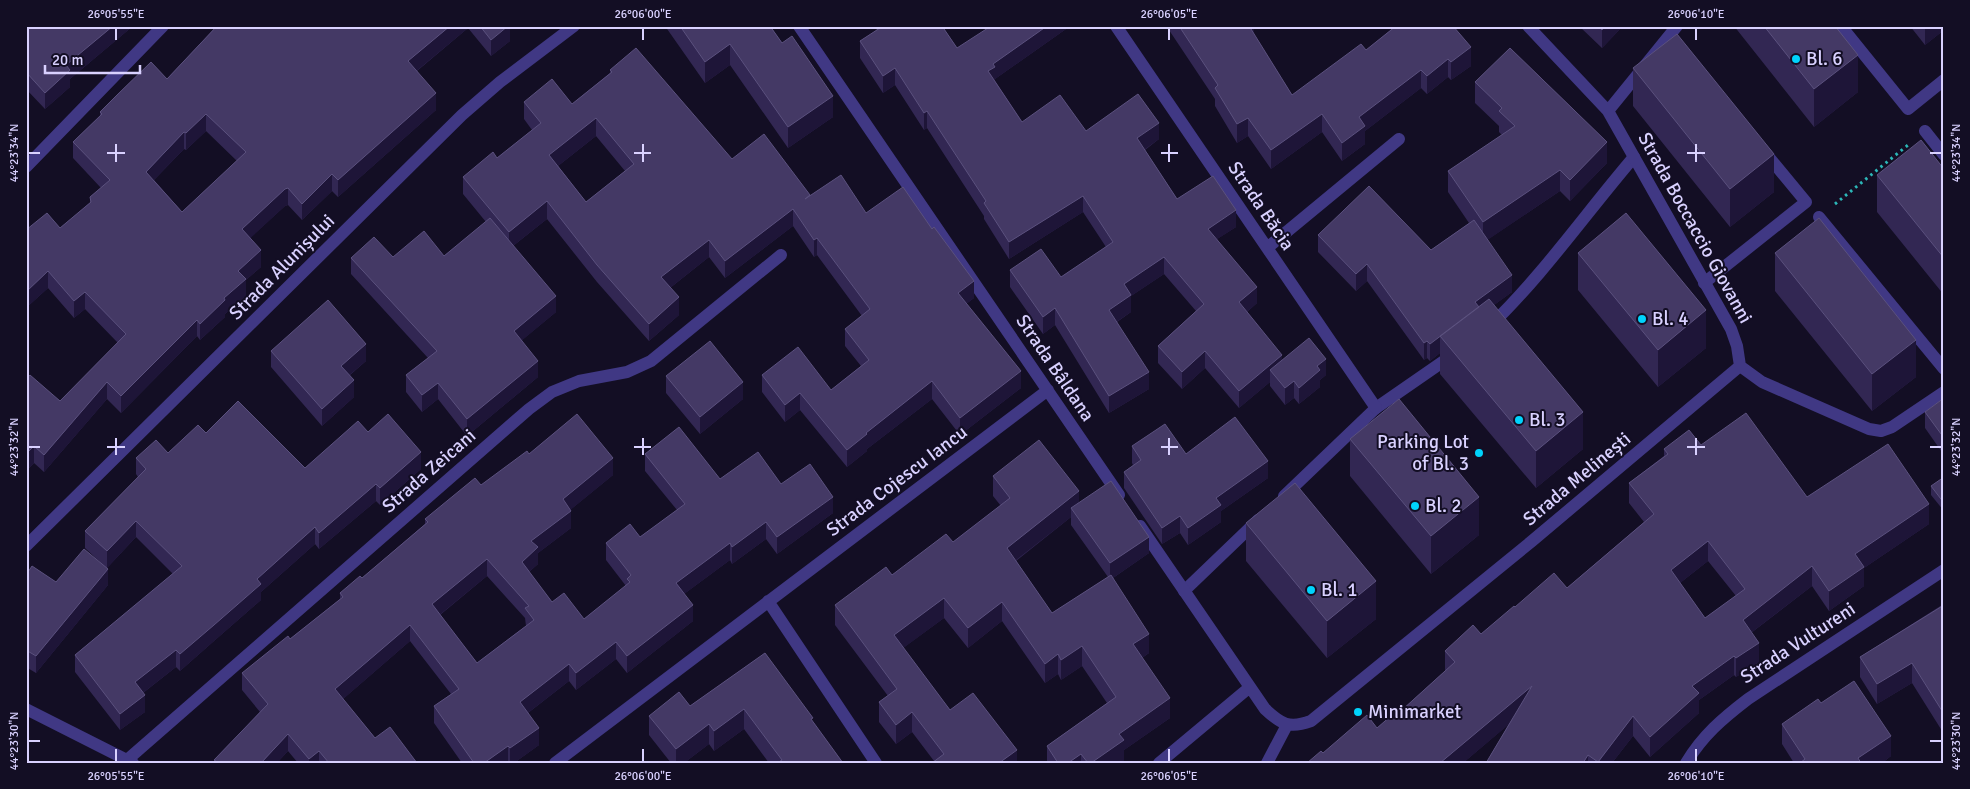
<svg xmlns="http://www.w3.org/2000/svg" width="1970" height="789" viewBox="0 0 1970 789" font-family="Signika,sans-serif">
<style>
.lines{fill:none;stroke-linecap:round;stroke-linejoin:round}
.path{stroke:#2cb7b8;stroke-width:3;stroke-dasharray:2.5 4;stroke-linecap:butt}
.service{stroke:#403884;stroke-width:12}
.pedestrian{stroke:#403884;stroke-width:12}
.minor{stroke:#403884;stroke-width:12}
.tertiary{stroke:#403884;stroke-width:12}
.wall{fill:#322753;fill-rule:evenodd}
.shaded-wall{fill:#1e1538}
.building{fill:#443965;stroke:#5b517e;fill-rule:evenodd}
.ticks{fill:none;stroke:#d9d1ff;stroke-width:2}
.poi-dot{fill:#00d3fc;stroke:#130e24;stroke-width:2}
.labels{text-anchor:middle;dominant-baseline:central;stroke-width:4;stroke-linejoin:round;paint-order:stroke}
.poi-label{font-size:19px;fill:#d9d1ff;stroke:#130e24;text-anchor:start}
.street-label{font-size:19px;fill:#d9d1ff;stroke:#130e24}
.neatline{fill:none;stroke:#d9d1ff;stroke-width:2}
.ticks-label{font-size:12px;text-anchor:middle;fill:#d9d1ff}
</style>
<rect width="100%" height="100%" fill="#130e24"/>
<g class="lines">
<path class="path" d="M1835 204 1908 145"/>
<path class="service" d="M1841 26 1908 109 1944 80
M1925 131 1944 155
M1819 217 1944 369
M1704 283 1806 202 1763 150
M1490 326C1543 275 1586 213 1634 157
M1376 408 1454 354"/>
<path class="pedestrian" d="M1284 496 1376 408
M1184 591 1258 520"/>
<path class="minor" d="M799 26 1119 495
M1116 26 1376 408
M1528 26 1608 111 1731 329 1737 346 1740 366
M1608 111 1677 26
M26 167 163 26
M1267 248 1399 139
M1740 366 1762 382 1869 429 1881 431 1892 427 1944 392
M1140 526 1265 709C1281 724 1289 729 1311 721L1532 541 1740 366
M768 601 876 763
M26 709 133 763
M127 760 529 409 552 392 579 381 627 372 651 361 781 255
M555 763 1048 390
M1159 763 1250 687
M1267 763 1287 725
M1686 763C1703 735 1722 719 1748 699L1944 570"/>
<path class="tertiary" d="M26 546 462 115 500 82 574 26"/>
</g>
<path class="wall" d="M26 26H133L70 79V87L45 109 26 89Z
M217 26H514L510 29V41L491 56 468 28 417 71 436 110 338 197 332 191 302 220 288 205 285 206 250 238 261 267 246 280V296L225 314V317L200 340 197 336 121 413 107 399 44 472 34 463 26 471V379L60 401 118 343 85 309 74 318 48 288 26 308V230L60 228 90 203V197L101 188 73 158V142L100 116V112L167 79ZM206 131 237 161 182 212 154 180 184 149 186 150Z
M665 26H770L833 117 788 148 730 65 705 83Z
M874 26H942L957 48 1066 26V29L995 79V81L1022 122 1086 131 1159 139 1145 150 1177 199 1236 227 1217 239 1257 303 1247 312 1282 360 1326 375 1320 380V387L1299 404 1294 398 1285 405 1270 386V382L1239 408 1205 368 1182 389 1158 363V346L1196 311 1164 274 1131 296V312L1117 322 1149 389 1109 413 1055 325 1043 334 1010 287V270L1061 277 1106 247 1083 212 1009 259 984 219V216L927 128 924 130 895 85 883 93 860 58V41L877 30Z
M1169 26H1254V35L1292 95 1366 50 1396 26 1471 66 1451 80 1448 77 1427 94 1421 88 1365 131V144L1342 161 1322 132 1271 169 1248 136 1237 143 1215 106V99L1169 30Z
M1579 26H1623L1602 48Z
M1734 26H1835L1858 92 1814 127Z
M1910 26H1944V30L1925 45Z
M1633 68 1774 192 1730 227 1633 106Z
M610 70 732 159 810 195 866 213 974 298 966 304 1021 388 960 435 932 399 867 449V451L847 467 800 410 785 422 762 392V375L831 390 861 366 845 346V329L862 316 817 255 814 257 793 226 725 278 709 257 670 288 679 315 649 341 597 282 547 219 513 246 556 312 522 340 538 377 467 436 438 399 422 412 406 392V375L428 358 351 274V258L444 256 486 222 463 194V177L497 158 532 130 524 119V102L572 104 610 73ZM596 136 625 171 586 202 558 166Z
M1475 82 1607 163 1570 201 1560 191 1487 240 1512 292 1494 305 1583 449 1536 488 1440 374V353L1430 361 1427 358 1424 360 1367 281 1356 291 1318 252V235L1431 250 1469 223 1448 192V171L1502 135 1499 132V126L1475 103Z
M1944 169V295L1877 212V175Z
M1578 253 1706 348 1658 387 1578 290Z
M1775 253 1916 377 1872 411 1775 291Z
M271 351 366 361 350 375 354 397 322 426 271 367Z
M666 376 743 399 700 434 666 393Z
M1944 398V455L1925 428V412Z
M368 432 421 469 380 505 376 501 319 549 315 544 261 592V600L214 641 180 671 176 667 143 693 145 712 120 730 75 672V655L173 574 136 537 107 568 108 585 36 673 26 667V575L56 582 103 565 85 548V531L138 477 136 474V458L168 453 206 433 305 468Z
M1350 439 1479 535 1431 574 1350 476Z
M1701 445 1807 497 1929 524 1864 568V586L1829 611 1812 586 1751 633 1759 662 1736 677 1734 675 1699 700V713L1650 757 1633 736 1612 763H1486L1509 724 1463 763H1307L1323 753 1377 728 1402 710 1445 671V651L1481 634 1515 607 1567 588 1644 522 1629 503V483L1664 456V449ZM1708 561 1736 596 1705 618 1680 583Z
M1132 446 1186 454 1268 478 1221 511V522L1188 545 1180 533 1162 544 1124 488V472L1133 465 1132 463Z
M529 454 613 475 570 510 571 528 538 553V564L529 572 552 602 584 619 626 586 606 560V543L640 537 677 510 645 471V454L720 479 781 484 833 513 777 554 766 539 732 564 730 560 684 594 693 621 627 673 616 659 576 690 569 681 528 713 539 745 514 763H462L434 723V706L451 694 410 641 343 699 375 738 417 763H298L288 751 277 763H214V760L260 712 242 690V673L290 639 340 599V593L362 578 425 524V519L481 485ZM487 576 525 618 526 626 477 663 440 615Z
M993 476 1079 502 1149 553 1113 578 1149 653 1142 658 1170 718 1124 750V760L1120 763H1047V746L1107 703 1082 666 1061 680 1058 674 1045 683 1002 621 968 648 944 618 903 648 950 710 1017 763 934 761 912 732 896 744 879 722V702L888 696 835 625V605L953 542 1001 506 993 496ZM1071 517V525L1108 577 1052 613 1016 561Z
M1944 477V511L1931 495V486Z
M1246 523 1376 619 1327 658 1246 561Z
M1944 601V734L1912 683 1877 704 1860 677V657L1942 605V602Z
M765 653 813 722 843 763H769L744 729 714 751 709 744 684 763H671L649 735V716L690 706Z
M1821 703 1891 756 1882 763H1794L1782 744V724Z"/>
<path class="shaded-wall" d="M113 26H133L70 79V87L45 109V93L66 65Z
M450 26H468V28L408 78V61Z
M504 26H514L510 29V41L491 56V40Z
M1047 26H1066V29L995 79V83L988 71 993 64Z
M1254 26V45L1251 29Z
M1605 26H1623L1602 48V30Z
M1925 26H1944V30L1925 45Z
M730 44V65L705 83V62Z
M1471 47V66L1451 80V62Z
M1858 55V92L1814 127V89Z
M1448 59V77L1427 94V76Z
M895 68V85L883 93V76Z
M1421 70V88L1365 131V144L1342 161V143L1359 117Z
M436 93V110L338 197V180Z
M833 96V117L788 148V127Z
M927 111V128L924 130V113Z
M206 114V131L186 150V133Z
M1322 114V132L1271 169V150Z
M596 118V136L549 173V155Z
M1248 118V136L1237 143V124Z
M1159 123V139L1137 155V138Z
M184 132V149L146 188V172Z
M1607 142V163L1570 201V180Z
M1774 154V192L1730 227V189Z
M1560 170V191L1483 243V222Z
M332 174V191L302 220V204Z
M288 188V205L285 206 242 246V229L285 189Z
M1083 196V212L1009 259V242Z
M547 201V219L509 249V232Z
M793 209V226L725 278V261Z
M1236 210V227L1208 245V229Z
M817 238V255L814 257V240Z
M709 240V257L661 295V277Z
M261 250V267L246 280V296L225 314V317L200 340V324L224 298 238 271Z
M1164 257V274L1131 296V312L1109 327V310L1124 284Z
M1367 264V281L1356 291V274Z
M48 271V288L26 308V292Z
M1512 275V292L1479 316 1475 302Z
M974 281V298L958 310V293Z
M1257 287V303L1239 319V302Z
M85 292V309L74 318V301Z
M556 296V312L514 347V331Z
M679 297V315L649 341V324Z
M1055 308V325L1043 334V317Z
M1706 310V348L1658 387V350Z
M197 320V336L121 413V396Z
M1440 336V353L1430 361V344Z
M1916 340V377L1872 411V374Z
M1427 341V358L1424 360V343Z
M366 344V361L341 382V366Z
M1205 351V368L1182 389V372Z
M1282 355V372L1270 370V382L1239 408V391Z
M1326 359V375L1320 380V387L1299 404V388L1317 366Z
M538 361V377L467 436V419Z
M1021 371V388L960 435V418Z
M1149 372V389L1109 413V396Z
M354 380V397L322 426V409Z
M932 381V399L867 449V451L847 467V450L866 433Z
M1294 381V398L1285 405V388Z
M107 382V399L44 472V455Z
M743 382V399L700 434V417Z
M438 383V399L422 412V395Z
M800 393V410L785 422V405Z
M1583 412V449L1536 488V451Z
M34 446V463L26 471V454Z
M421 452V469L380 505V488Z
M613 458V475L563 516V499Z
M1268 461V478L1221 511V522L1188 545V528L1216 498Z
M376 484V501L319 549V533Z
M1079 491V510L1071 508V517L1007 567V548Z
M833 497V513L777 554V537Z
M1479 497V535L1431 574V536Z
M1929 504V524L1864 568V586L1829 611V591L1855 554Z
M571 511V528L538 553V564L522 578V562L531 541Z
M1180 516V533L1162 544V528Z
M136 521V537L107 568V551Z
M766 522V539L732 564V547Z
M315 527V544L261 592V600L214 641 180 671V654L257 579Z
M1149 537V553L1110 580V563Z
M1708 541V561L1671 590V570Z
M730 543V560L676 600V583Z
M487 559V576L432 621V604Z
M1812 566V586L1743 639V620Z
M108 569V585L36 673V656Z
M1376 581V619L1327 658V621Z
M944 598V618L894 655V635Z
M1002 602V621L968 648V628Z
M693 605V621L627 673V656Z
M410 625V641L335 706V689Z
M1149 634V653L1133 664V644Z
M616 642V659L576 690V673Z
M1759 643V662L1736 677V658Z
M1082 646V666L1061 680V660Z
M176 650V667L135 699V682Z
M1058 654V674L1045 683V664Z
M1734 656V675L1699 700V713L1650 757V737L1692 686Z
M1912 663V683L1877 704V684Z
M569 664V681L520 719V702Z
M1532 686V705L1463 763H1440Z
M145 695V712L120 730V714Z
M1170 698V718L1124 750V760L1120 763H1091L1119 734Z
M744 709V729L714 751V731Z
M912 712V732L896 744V725Z
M1633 716V736L1612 763H1598Z
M709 724V744L684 763H676V749Z
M539 728V745L514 763H510V748Z
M288 734V751L277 763H261Z
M1891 736V756L1882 763H1858V758Z
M508 746V763H484Z
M1017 750V763H999Z
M319 751V763H309V759Z
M27 752V763H26V753Z
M1081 754V763H1068Z
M1588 755V763H1583Z"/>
<path class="building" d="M26 26H113L66 65 70 70 45 93 26 72Z
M217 26H450L408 61 436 93 338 180 332 174 302 204 288 188 285 189 242 229 261 250 238 271 246 279 224 298 225 300 200 324 197 320 121 396 107 382 44 455 34 446 26 454V379L30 375 60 401 126 334 85 292 74 301 48 271 26 292V230L47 213 60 228 91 202 90 197 110 180 73 142 102 114 100 112 117 95 151 62 167 79ZM206 114 246 152 182 212 146 172 184 132 186 133Z
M480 26H508L491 40Z
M680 26H770L782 43 792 36 833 96 788 127 730 44 705 62Z
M883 26H942L957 48 991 26H1047L993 64 995 67 988 71 1022 122 1060 95 1086 131 1138 94 1159 123 1137 138 1177 199 1213 176 1236 210 1208 229 1257 287 1239 302 1282 355 1239 391 1205 351 1182 372 1158 346 1204 304 1164 257 1124 284 1131 295 1109 310 1149 372 1109 396 1055 308 1043 317 1010 270 1041 249 1061 277 1113 242 1083 196 1009 242 984 203 986 201 927 111 924 113 895 68 883 76 860 41Z
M1179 26H1254L1251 29 1292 95 1361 44 1366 50 1396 26H1453L1471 47 1451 62 1448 59 1427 76 1421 70 1359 117 1365 126 1342 143 1322 114 1271 150 1248 118 1237 124 1215 88 1218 85Z
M1598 26H1605L1602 30Z
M1764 26H1835L1858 55 1814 89Z
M1677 34 1774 154 1730 189 1633 68Z
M636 48 732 159 764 134 810 195 805 199 841 175 866 213 903 187 932 229 934 227 974 281 958 293 1021 371 960 418 932 381 866 433 867 434 847 450 800 393 785 405 762 375 798 347 831 390 869 360 845 329 870 309 817 238 814 240 793 209 725 261 709 240 661 277 679 297 649 324 597 265 547 201 509 232 463 177 493 152 497 158 541 123 524 102 552 79 572 104 612 72 610 70ZM596 118 634 164 586 202 549 155Z
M1510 48 1607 142 1570 180 1560 170 1483 222 1448 171 1515 126 1499 111 1502 108 1475 82Z
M1921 140 1944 169V258L1877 175Z
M1369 186 1431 250 1474 220 1512 275 1475 302 1479 307 1430 344 1427 341 1424 343 1367 264 1356 274 1318 235Z
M1626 213 1706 310 1658 350 1578 253Z
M490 218 556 296 514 331 538 361 467 419 438 383 422 395 406 375 437 351 351 258 374 237 393 257 424 231 444 256Z
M1819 218 1916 340 1872 374 1775 253Z
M1489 299 1583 412 1536 451 1440 336Z
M328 300 366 344 341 366 354 380 322 409 271 351Z
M1309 338 1326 359 1317 366 1320 370 1299 388 1294 381 1285 388 1270 370Z
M710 341 743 382 700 417 666 376Z
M1944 398V438L1925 412Z
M1399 399 1479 497 1431 536 1350 439Z
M238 401 305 468 358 421 368 432 388 414 421 452 380 488 376 484 319 533 315 527 257 579 261 584 214 625 180 654 176 650 135 682 145 695 120 714 75 655 182 566 136 521 107 551 85 531 146 469 136 458 156 440 168 453 198 425 206 433Z
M1746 413 1807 497 1888 444 1929 504 1855 554 1864 567 1829 591 1812 566 1743 620 1759 643 1736 658 1734 656 1692 686 1699 693 1650 737 1633 716 1598 762 1588 755 1583 763H1486L1532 686 1440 763H1307L1321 751 1323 753 1367 715 1377 728 1400 708 1402 710 1455 662 1445 651 1473 625 1481 634 1514 606 1515 607 1554 573 1567 588 1654 514 1629 483 1668 454 1664 449 1689 430 1701 445ZM1708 541 1745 589 1705 618 1671 570Z
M577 414 613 458 563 499 571 511 531 541 538 547 522 562 552 602 564 593 584 619 630 582 627 579 631 575 606 543 630 524 640 537 685 504 645 454 679 427 720 479 758 452 781 484 810 464 833 497 777 537 766 522 732 547 730 543 676 583 693 605 627 656 616 642 576 673 569 664 520 702 539 728 510 748 508 746 484 763H474L434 706 459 689 410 625 335 689 375 738 390 727 417 763H329L319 751 309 759 288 734 261 763H219L214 760 268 704 242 673 288 636 290 639 343 597 340 593 360 576 362 578 428 522 425 519 475 478 481 485 527 451 529 454ZM487 559 529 606 525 608 534 620 477 663 432 604Z
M1235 417 1268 461 1216 498 1221 505 1188 528 1180 516 1162 528 1124 472 1141 460 1132 446 1165 424 1186 454Z
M1039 440 1079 491 1007 548 1052 613 1111 575 1149 634 1133 644 1170 698 1119 734 1124 740 1091 763H1088L1081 754 1068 763H1058L1047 746 1116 697 1082 646 1061 660 1058 654 1045 664 1002 602 968 628 944 598 894 635 950 710 973 693 1017 750 999 763H932L944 754 912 712 896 725 879 702 897 689 835 605 886 567 892 575 946 534 953 542 1010 498 993 476Z
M1944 477V503L1931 486Z
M1111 481 1149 537 1110 563 1071 508Z
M1295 483 1376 581 1327 621 1246 523Z
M84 549 108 569 36 656 26 650V575L32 566 56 582Z
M1944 605V714L1912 663 1877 684 1860 657Z
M765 653 813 718 811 719 843 763H777L782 760 744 709 714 731 709 724 676 749 649 716 679 692 690 706Z
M1854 681 1891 736 1858 758 1861 763H1800L1805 759 1782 724 1818 699 1821 703Z"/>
<path class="ticks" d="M116 28V40M643 28V40M1169 28V40M1696 28V40M116 144V162M643 144V162M1169 144V162M1696 144V162M28 153H40M107 153H125M634 153H651M1161 153H1178M1687 153H1705M1930 153H1942M116 438V455M643 438V455M1169 438V455M1696 438V455M28 447H40M107 447H125M634 447H651M1161 447H1178M1687 447H1705M1930 447H1942M28 741H40M1930 741H1942M116 749V762M643 749V762M1169 749V762M1696 749V762"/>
<g class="poi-dot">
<circle cx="1796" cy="59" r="5"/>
<circle cx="1642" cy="319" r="5"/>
<circle cx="1519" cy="420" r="5"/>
<circle cx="1479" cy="453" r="5"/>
<circle cx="1415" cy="506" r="5"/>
<circle cx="1311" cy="590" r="5"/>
<circle cx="1358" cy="712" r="5"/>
</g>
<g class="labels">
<g class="poi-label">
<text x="1806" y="59">Bl. 6</text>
<text x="1652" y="319">Bl. 4</text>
<text x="1529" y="420">Bl. 3</text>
<text x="1469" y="442" text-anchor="end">Parking Lot<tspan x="1469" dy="22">of Bl. 3</tspan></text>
<text x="1425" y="506">Bl. 2</text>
<text x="1321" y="590">Bl. 1</text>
<text x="1368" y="712">Minimarket</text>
</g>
<g class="street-label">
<text transform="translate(1261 206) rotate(56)">Strada Băcia</text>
<text transform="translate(1695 228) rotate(61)">Strada Boccaccio Giovanni</text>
<text transform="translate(282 267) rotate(-45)">Strada Alunișului</text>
<text transform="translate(1055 368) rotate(56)">Strada Bâldana</text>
<text transform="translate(429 471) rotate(-41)">Strada Zeicani</text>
<text transform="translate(1577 479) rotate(-40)">Strada Melinești</text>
<text transform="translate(897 481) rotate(-37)">Strada Cojescu Iancu</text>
<text transform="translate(1798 643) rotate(-33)">Strada Vultureni</text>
</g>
</g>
<rect width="1970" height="789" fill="none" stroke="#130e24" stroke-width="55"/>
<path d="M45 65v8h95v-8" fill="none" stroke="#d9d1ff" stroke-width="2.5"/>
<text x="52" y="65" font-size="15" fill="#d9d1ff" stroke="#130e24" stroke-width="4" paint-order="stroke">20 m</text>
<rect x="28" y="28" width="1914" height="734" class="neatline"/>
<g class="ticks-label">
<text x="116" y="18">26°05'55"E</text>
<text x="643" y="18">26°06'00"E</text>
<text x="1169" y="18">26°06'05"E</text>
<text x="1696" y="18">26°06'10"E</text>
<text transform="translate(14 153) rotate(-90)" y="4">44°23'34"N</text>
<text transform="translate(1956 153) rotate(-90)" y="4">44°23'34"N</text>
<text transform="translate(14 447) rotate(-90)" y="4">44°23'32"N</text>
<text transform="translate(1956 447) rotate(-90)" y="4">44°23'32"N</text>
<text transform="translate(14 741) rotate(-90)" y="4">44°23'30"N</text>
<text transform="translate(1956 741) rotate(-90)" y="4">44°23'30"N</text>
<text x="116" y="780">26°05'55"E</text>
<text x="643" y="780">26°06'00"E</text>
<text x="1169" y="780">26°06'05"E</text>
<text x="1696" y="780">26°06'10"E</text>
</g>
</svg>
